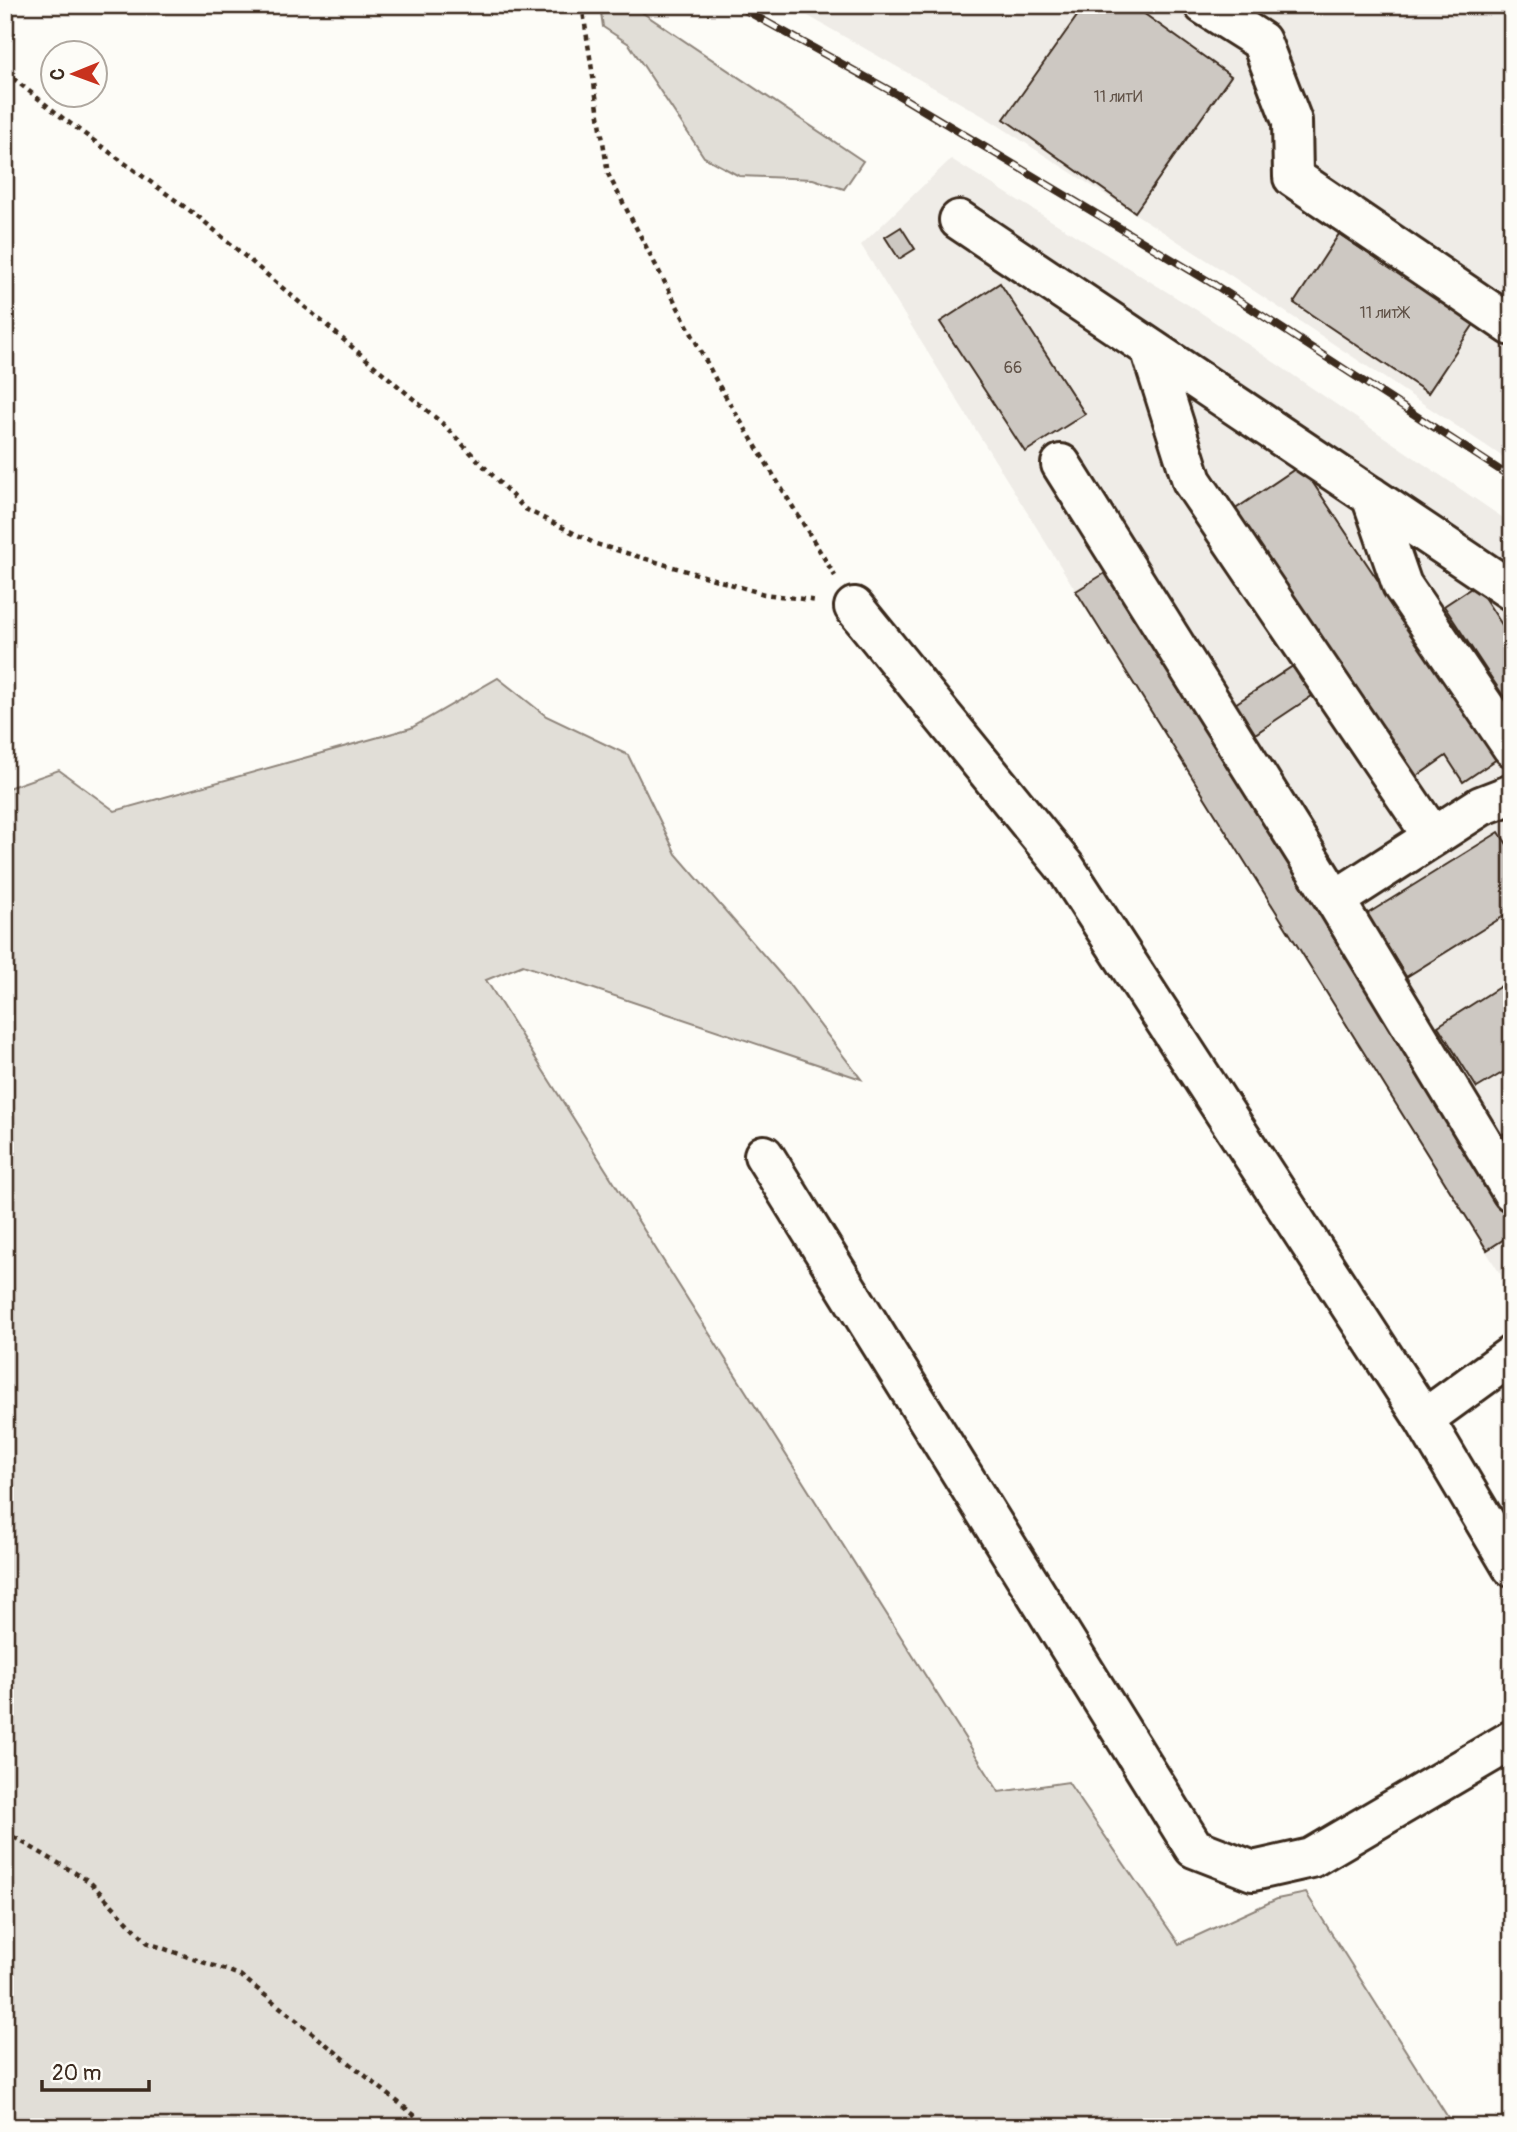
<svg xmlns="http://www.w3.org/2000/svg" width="1517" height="2132" viewBox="0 0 1517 2132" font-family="Pangolin,sans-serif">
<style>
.built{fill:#efece7}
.green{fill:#e1ded7;stroke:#8e847a;stroke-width:2}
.building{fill:#cdc8c2;stroke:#3b2a1e;stroke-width:2}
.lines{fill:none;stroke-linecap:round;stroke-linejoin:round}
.minor-casing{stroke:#3b2a1e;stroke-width:44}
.path{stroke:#3b2a1e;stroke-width:4.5;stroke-dasharray:5 5;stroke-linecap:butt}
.minor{stroke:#fdfcf7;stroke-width:38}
.rail-casing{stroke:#3b2a1e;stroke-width:8}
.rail{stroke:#fdfcf7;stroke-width:5;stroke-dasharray:16;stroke-linecap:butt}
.labels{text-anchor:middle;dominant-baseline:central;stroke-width:5;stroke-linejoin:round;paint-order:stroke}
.number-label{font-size:16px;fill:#605247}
</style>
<rect width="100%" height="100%" fill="#fdfcf7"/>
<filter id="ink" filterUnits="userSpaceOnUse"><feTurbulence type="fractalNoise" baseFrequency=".0143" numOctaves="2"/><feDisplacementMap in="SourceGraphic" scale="14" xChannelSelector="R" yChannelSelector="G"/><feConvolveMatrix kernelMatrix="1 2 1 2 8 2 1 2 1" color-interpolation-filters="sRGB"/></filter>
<g filter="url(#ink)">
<path class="built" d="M789 5H1512V463L1230 275 990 120Z
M951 159 1203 314 1512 524V1293L861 245Z"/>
<path class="green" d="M600 5H631L863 161 844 189 813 179 739 176 704 157 629 44 603 27Z
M498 678 546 716 628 755 676 854 787 982 861 1079 523 965 486 980 999 1792 1068 1782 1179 1944 1277 1899 1306 1893 1454 2127H5V789L59 770 115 811 411 728Z"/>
<path class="building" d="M1085 5H1132L1231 76 1135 212 1004 119Z
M901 227 915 249 899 259 885 237Z
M1339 234 1474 324 1428 393 1294 303Z
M1000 283 1085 414 1025 452 940 322Z
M1301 465 1497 759 1463 782 1446 756 1413 779 1234 510Z
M1107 572 1512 1222V1234L1487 1250 1076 591Z
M1476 585 1512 640V709L1444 606Z
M1293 666 1312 696 1255 734 1235 704Z
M1499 832 1512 852V911L1406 977 1367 914Z
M1512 979V1067L1477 1088 1438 1026Z
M1512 1128V1147L1503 1134Z"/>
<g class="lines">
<defs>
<path id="minor" d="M1204 5 1261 41 1292 121 1293 177 1512 326
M959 220 1512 591
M1150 348 1192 481 1433 837
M1061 464 1335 900 1481 806 1512 794
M1371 496 1402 585 1512 747
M854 607 1065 867 1424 1419 1512 1567
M1335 900 1512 1192
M764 1155 1194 1848 1253 1871 1311 1858 1512 1740
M1424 1419 1512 1355"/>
</defs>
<use href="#minor" class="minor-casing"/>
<path class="path" d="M582 5 608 174 718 384 835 576
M5 72 64 119 200 218 443 424 525 509 596 544 764 594 818 601
M5 1832 89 1881 148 1943 240 1975 429 2127"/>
<use href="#minor" class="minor"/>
<defs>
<path id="rail" d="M736 5 898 95 1215 285 1512 478"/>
</defs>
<use href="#rail" class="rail-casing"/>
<use href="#rail" class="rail"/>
</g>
</g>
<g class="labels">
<g class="number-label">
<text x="1118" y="97">11 литИ</text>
<text x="1384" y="313">11 литЖ</text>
<text x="1013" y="368">66</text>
</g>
</g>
<rect width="1517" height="2132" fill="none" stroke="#fdfcf7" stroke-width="28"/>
<rect x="14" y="14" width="1489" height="2104" fill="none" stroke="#3b2a1e" stroke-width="2.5" filter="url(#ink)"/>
<g transform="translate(74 74) rotate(269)"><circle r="33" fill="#fdfcf7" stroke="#afa8a0" stroke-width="2"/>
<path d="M0-5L12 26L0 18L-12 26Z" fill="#c8321e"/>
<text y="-10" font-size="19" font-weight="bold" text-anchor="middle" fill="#3b2a1e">С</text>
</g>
<path d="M42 2080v10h107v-10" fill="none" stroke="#3b2a1e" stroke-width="3.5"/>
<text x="52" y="2080" font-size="21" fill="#3b2a1e" stroke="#fdfcf7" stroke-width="5" paint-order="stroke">20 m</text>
</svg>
